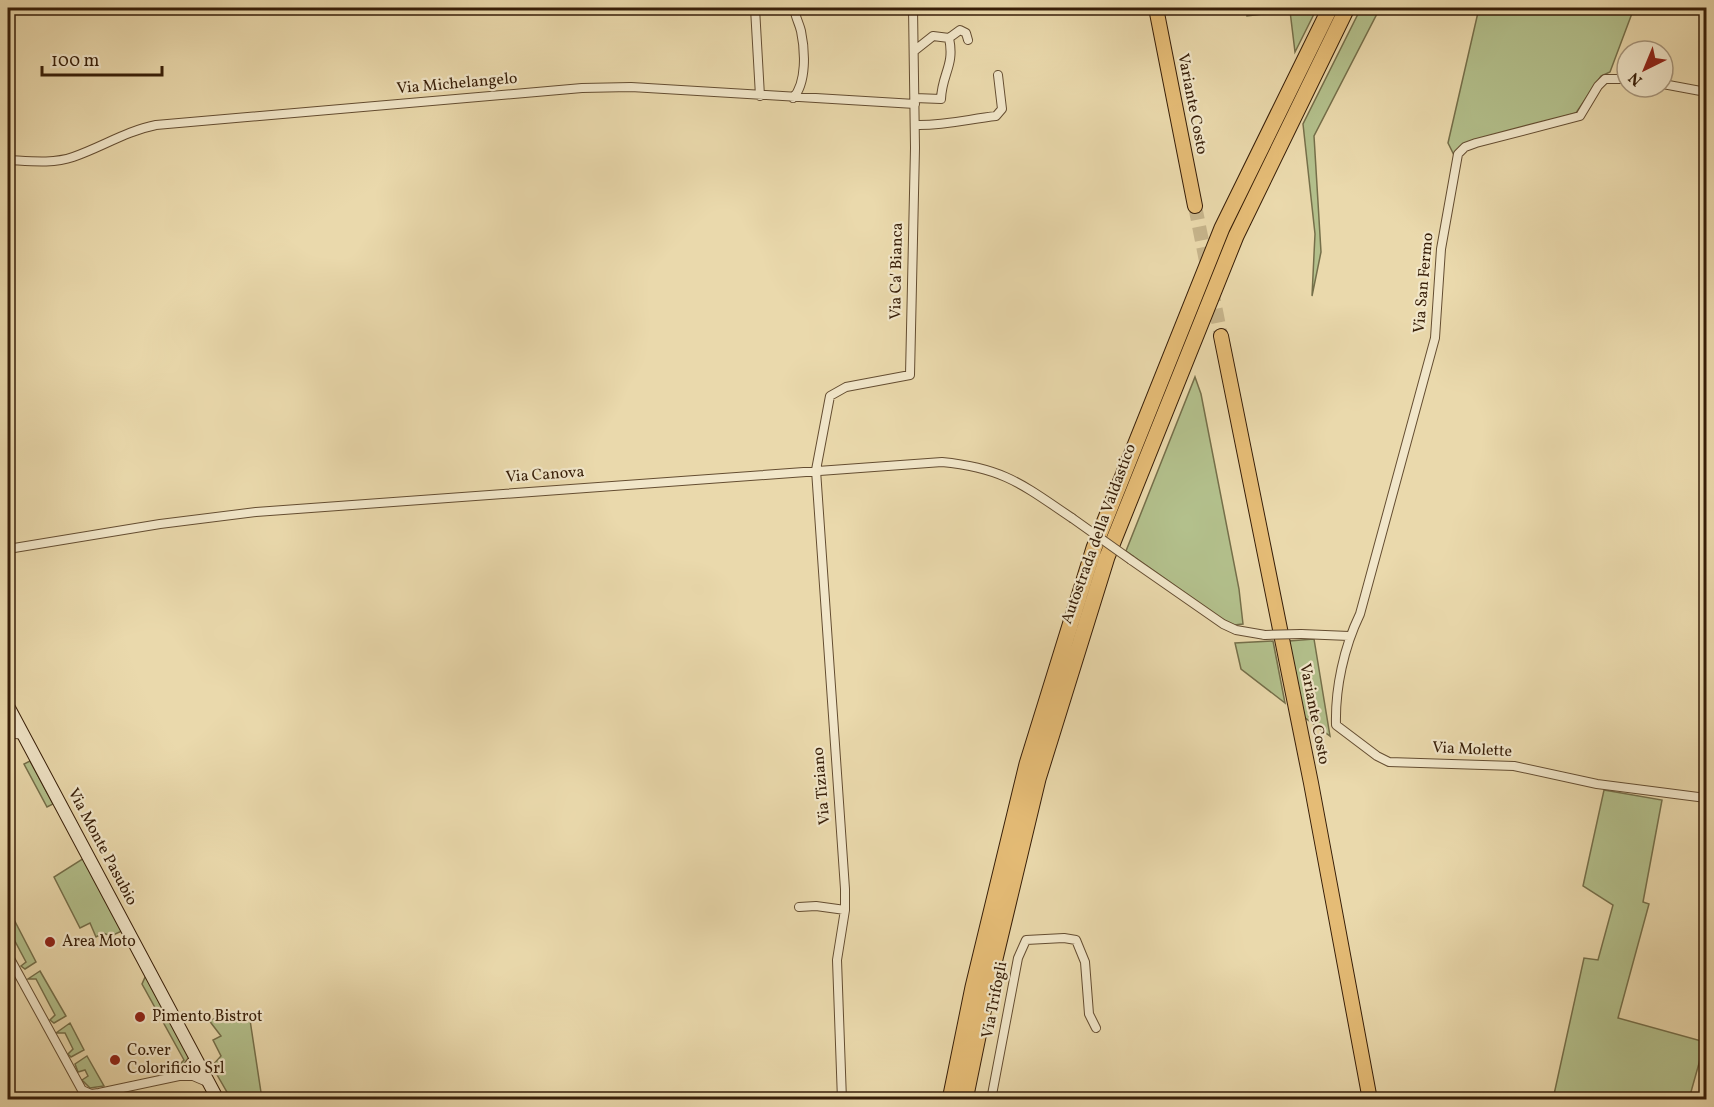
<svg xmlns="http://www.w3.org/2000/svg" width="1714" height="1107" viewBox="0 0 1714 1107" font-family="Vollkorn,serif">
<style>
.green{fill:#b3c08c;stroke:#756f4a;stroke-width:1.5}
.lines{fill:none;stroke-linecap:round;stroke-linejoin:round}
.canal{stroke:#99bba5;stroke-width:8}
.trunk-tunnel{stroke:#c6b48b;stroke-width:14;stroke-dasharray:14 7;stroke-linecap:butt}
.minor-casing{stroke:#644d31;stroke-width:10}
.secondary-casing{stroke:#371e08;stroke-width:14}
.trunk-casing{stroke:#371e08;stroke-width:16}
.motorway-casing{stroke:#371e08;stroke-width:17}
.minor{stroke:#f1e6c9;stroke-width:8}
.secondary{stroke:#f1e6c9;stroke-width:12}
.trunk{stroke:#e5bc76;stroke-width:14}
.motorway{stroke:#e5bc76;stroke-width:15}
.minor-bridge-casing{stroke:#644d31;stroke-width:10;stroke-linecap:butt}
.minor-bridge{stroke:#f1e6c9;stroke-width:8}
.poi-dot{fill:#8f2418;stroke:#f1e6c9;stroke-width:2}
.labels{text-anchor:middle;dominant-baseline:central;stroke-width:4.5;stroke-linejoin:round;paint-order:stroke}
.street-label{font-size:16px;fill:#371e08;stroke:#f1e6c9}
.poi-label{font-size:16px;fill:#371e08;stroke:#f1e6c9;text-anchor:start}
</style>
<rect width="100%" height="100%" fill="#ead9ac"/>
<filter id="stains"><feTurbulence type="fractalNoise" baseFrequency=".00333" numOctaves="4"/><feColorMatrix values="0 0 0 0 .2 0 0 0 0 .09 0 0 0 0 .02 0 0 0 .5 -.17"/></filter>
<radialGradient id="worn" r=".72"><stop offset=".6" stop-color="#630" stop-opacity="0"/><stop offset="1" stop-color="#630" stop-opacity=".3"/></radialGradient>
<path class="green" d="M1247 8H1317L1295 52 1290 11 1247 16Z
M1361 8H1391L1379 10 1314 136 1321 252 1312 296 1315 234 1303 124Z
M1479 8H1634L1610 72 1601 76 1576 113 1465 144 1455 157 1448 143Z
M1195 377 1201 394 1239 589 1243 624 1234 625 1222 619 1126 551Z
M1314 639 1330 736 1304 717 1289 641Z
M1273 641 1285 703 1241 669 1235 643Z
M30 761 53 804 47 807 24 764Z
M1604 790 1662 800 1643 902 1649 904 1618 1018 1705 1042 1689 1099H1553L1584 958 1598 960 1613 905 1583 886Z
M84 858 122 931 111 936 103 933 96 937 90 923 80 928 54 877Z
M8 908 36 962 25 969 21 966 26 962 8 928Z
M40 971 66 1016 54 1023 50 1020 55 1015 36 979H28Z
M146 975 190 1056 179 1070 180 1064 184 1060 142 984Z
M208 1019 250 1020 262 1099H231L212 1066 221 1056 213 1040 221 1036Z
M70 1023 84 1050 71 1057 68 1054 73 1049 65 1033H56Z
M87 1056 104 1086 90 1088 82 1080 88 1076 85 1070 78 1072 75 1064Z"/>
<g class="lines">
<path class="canal" d="M8 1092 12 1100"/>
<path class="trunk-tunnel" d="M1195 206 1221 336"/>
<defs>
<path id="minor" d="M755 8 760 96
M914 51 933 36 949 38
M1627 79H1605L1598 86 1580 116 1476 143 1465 147 1458 154 1441 249 1435 338 1360 614C1344 647 1335 688 1336 725L1377 756 1389 762 1514 766 1597 784 1706 798
M1663 84 1706 92
M793 98C807 83 805 50 801 31 799 23 795 16 794 8
M915 98 941 99C942 73 955 66 949 38L960 30 966 33 968 40
M915 125C944 126 969 119 996 116L1002 109 998 75
M8 160C29 161 53 164 73 157 102 147 126 131 156 125L582 88 631 87 915 104
M8 549 160 524 256 512 942 462C1004 468 1023 485 1072 518
M1131 560 1223 624 1236 630 1265 635
M1301 634 1349 636
M8 733 24 735
M799 907 816 906 845 910
M8 955 82 1090 91 1094 99 1093 179 1076 195 1058
M179 1076H193L207 1082
M842 1100 837 960 845 910V889L816 470 830 396 846 387 910 375 915 148 913 8
M991 1100 1018 958 1026 940 1064 938 1076 940 1085 962 1089 1014 1096 1028"/>
<path id="secondary" d="M8 706 218 1100"/>
<path id="trunk" d="M1156 8 1195 206
M1221 336 1311 783 1370 1100"/>
<path id="motorway" d="M950 1100 973 987 1027 764 1094 548 1222 228 1330 8
M965 1100 988 988 1038 779 1107 557 1236 236 1347 8"/>
</defs>
<use href="#minor" class="minor-casing"/>
<use href="#secondary" class="secondary-casing"/>
<use href="#trunk" class="trunk-casing"/>
<use href="#motorway" class="motorway-casing"/>
<use href="#minor" class="minor"/>
<use href="#secondary" class="secondary"/>
<use href="#trunk" class="trunk"/>
<use href="#motorway" class="motorway"/>
<defs>
<path id="minor-bridge" d="M1072 518 1131 560
M1265 635 1301 634"/>
</defs>
<use href="#minor-bridge" class="minor-bridge-casing"/>
<use href="#minor-bridge" class="minor-bridge"/>
</g>
<g class="poi-dot">
<circle cx="50" cy="942" r="6"/>
<circle cx="140" cy="1017" r="6"/>
<circle cx="115" cy="1060" r="6"/>
</g>
<g class="labels">
<g class="street-label">
<text transform="translate(457 84) rotate(-5)">Via Michelangelo</text>
<text transform="translate(1192 104) rotate(79)">Variante Costo</text>
<text transform="translate(897 271) rotate(-89)">Via Ca' Bianca</text>
<text transform="translate(1424 283) rotate(-85)">Via San Fermo</text>
<text transform="translate(545 475) rotate(-4)">Via Canova</text>
<text transform="translate(1099 534) rotate(-70)">Autostrada della Valdastico</text>
<text transform="translate(1314 714) rotate(79)">Variante Costo</text>
<text transform="translate(1472 750) rotate(3)">Via Molette</text>
<text transform="translate(822 786) rotate(-95)">Via Tiziano</text>
<text transform="translate(102 847) rotate(62)">Via Monte Pasubio</text>
<text transform="translate(995 1000) rotate(-79)">Via Trifogli</text>
</g>
<g class="poi-label">
<text x="62" y="942">Area Moto</text>
<text x="152" y="1017">Pimento Bistrot</text>
<text x="127" y="1051">Co.ver<tspan x="127" dy="18">Colorificio Srl</tspan></text>
</g>
</g>
<rect width="1714" height="1107" fill="none" stroke="#ead9ac" stroke-width="30"/>
<rect x="9" y="9" width="1696" height="1089" fill="none" stroke="#371e08" stroke-width="3"/>
<rect x="15" y="15" width="1684" height="1077" fill="none" stroke="#371e08" stroke-width="1.5"/>
<g transform="translate(1645 69) rotate(223)"><circle r="28" fill="#f1e6c9" stroke="#a7967c" stroke-width="1.5"/>
<path d="M0-4.5L10 22L0 15L-10 22Z" fill="#8f2418"/>
<text y="-9" font-size="16" font-weight="bold" text-anchor="middle" fill="#371e08">N</text>
</g>
<path d="M42 66v9h120v-9" fill="none" stroke="#371e08" stroke-width="3"/>
<text x="51" y="66" font-size="18" fill="#371e08" stroke="#f1e6c9" stroke-width="4.5" paint-order="stroke">100 m</text>
<rect width="100%" height="100%" filter="url(#stains)"/>
<rect width="100%" height="100%" fill="url(#worn)"/>
</svg>
